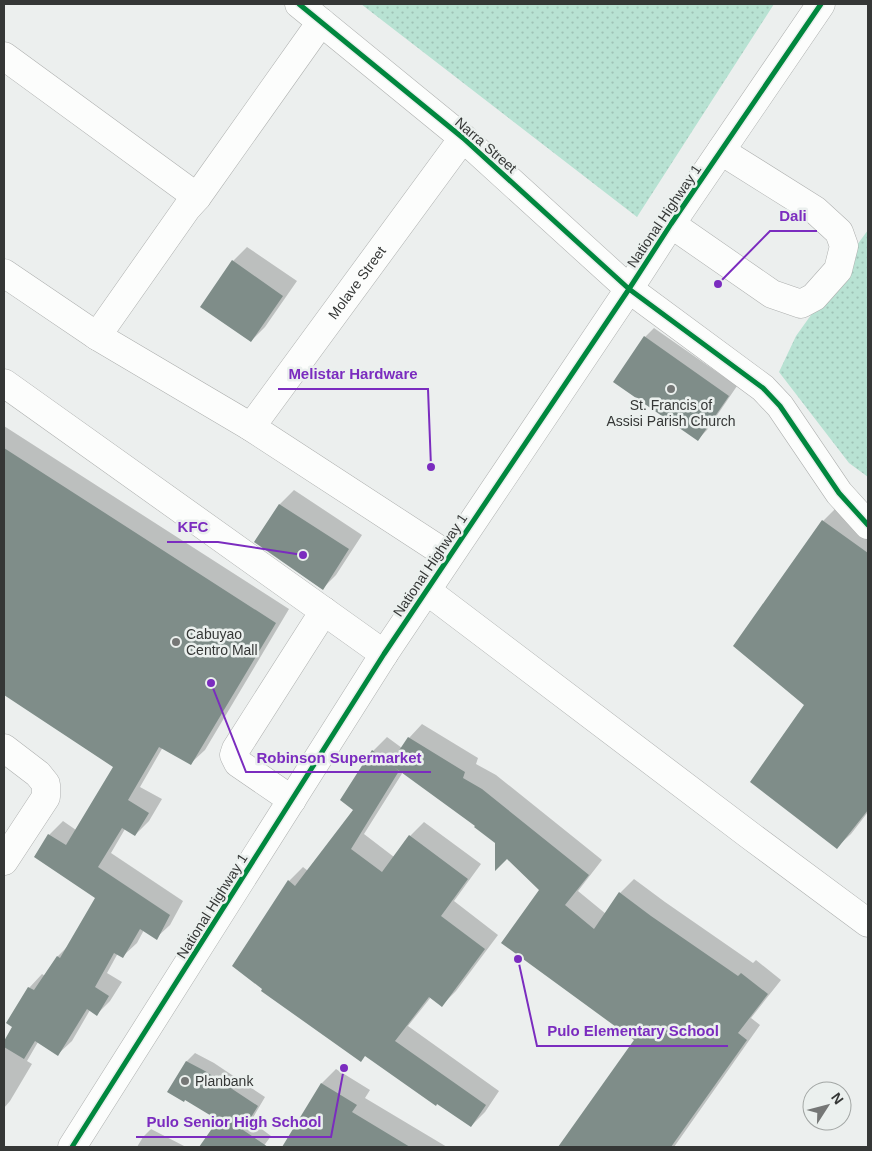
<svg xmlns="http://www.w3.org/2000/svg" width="872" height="1151" viewBox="0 0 872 1151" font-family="Arial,sans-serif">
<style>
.grass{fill:url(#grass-dots)}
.shadow{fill:#0003}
.building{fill:#7f8d89}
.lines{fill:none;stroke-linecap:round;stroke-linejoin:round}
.minor-casing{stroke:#aeb0af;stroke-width:29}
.highway-casing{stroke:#aeb0af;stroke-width:29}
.minor{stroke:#fcfdfc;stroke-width:28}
.highway{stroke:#fcfdfc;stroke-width:28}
.cycleway-casing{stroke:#ebf0ee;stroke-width:8}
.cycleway{stroke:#00873e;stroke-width:5}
.poi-dot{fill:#757776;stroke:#ebf0ee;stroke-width:2}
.labels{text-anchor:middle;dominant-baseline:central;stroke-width:5;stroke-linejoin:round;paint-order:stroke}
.street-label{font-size:14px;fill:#353736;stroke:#ebf0ee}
.poi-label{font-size:14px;fill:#353736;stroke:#ebf0ee;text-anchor:start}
.leader{fill:none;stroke:#7b2cbf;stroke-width:2}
.callout-dot{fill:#7b2cbf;stroke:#ebf0ee;stroke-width:2}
.callout-label{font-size:15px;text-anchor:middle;font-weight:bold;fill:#7b2cbf;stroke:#ebf0ee;stroke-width:5;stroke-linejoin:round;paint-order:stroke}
</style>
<defs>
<pattern id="grass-dots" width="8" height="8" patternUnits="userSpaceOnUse" patternTransform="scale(1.25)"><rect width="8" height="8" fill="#b8e2d3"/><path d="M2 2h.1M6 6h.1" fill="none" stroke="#9fc2b6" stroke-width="1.8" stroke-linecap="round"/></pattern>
</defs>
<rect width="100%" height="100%" fill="#ecefee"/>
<path class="grass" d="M361 4H774L637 217Z
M868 230V477L849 463 779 372 796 336 821 301 846 260Z"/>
<path class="shadow" d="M247 247 297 281 265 327 251 341 233 261Z
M654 328 737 386 707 430 698 439 645 337Z
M4 426 289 609 205 750 191 763 163 747 140 787 162 799 149 821 135 835 125 829 111 853 183 901 170 925 156 938 144 930 137 943 123 956 118 953 107 973 122 982 110 1001 97 1014 90 1010 72 1041 58 1054 38 1042 27 1061 32 1064 10 1101 4 1108V1043L13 1026 29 988 42 974 45 976 58 956 69 945 97 898 35 856 49 835 63 821 76 830 114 767 4 694Z
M294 490 362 535 336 575 322 589 256 542 280 504Z
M837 507 868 529V812L851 834 837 847 805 705 823 521Z
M422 724 478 758 476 764 496 775 602 860 578 891 606 914 620 893 634 879 665 902 753 963 756 960 781 980 751 1018 760 1025 674 1147H565L561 1145 636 1040 540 890 496 843 477 826 403 772 364 834 394 857 410 836 424 822 481 864 454 901 498 935 456 991 442 1005 431 997 408 1026 499 1091 485 1112 471 1126 366 1055 289 881 303 867 308 871 355 810 342 800 373 751 387 737 402 748 409 738Z
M195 1053 214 1063 265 1097 251 1121 271 1136 263 1147H201L219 1120 186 1099 169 1091 187 1061Z
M336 1069 370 1090 365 1098 447 1147H283L322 1083Z
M151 1129 186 1147H137L143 1137Z"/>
<path class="building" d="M232 260 283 296 251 342 200 307Z
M644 336 729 396 698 441 613 382Z
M4 448 276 623 191 765 159 747 128 800 149 813 135 836 122 828 98 867 170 915 157 940 140 929 123 958 114 953 95 987 109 996 97 1016 87 1009 58 1056 35 1041 24 1059 4 1047V1041L12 1027 6 1023 28 987 34 990 57 956 60 958 95 898 34 857 48 834 66 845 113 767 4 695Z
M279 504 349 549 323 590 254 542Z
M822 520 868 553V810L837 849 750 782 804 705 733 646Z
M408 737 465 772 463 778 482 789 589 875 565 905 594 929 619 892 651 916 738 976 741 973 768 994 738 1033 747 1040 671 1147H558L634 1040 501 943 539 890 507 859 495 871V843L474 827 475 826 394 767 399 771 351 849 382 872 409 835 468 879 441 916 485 949 442 1007 429 997 395 1041 486 1105 471 1127 437 1104 436 1106 365 1056 361 1062 261 991 262 989 232 966 288 880 295 886 353 810 340 800 372 750 390 764Z
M186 1061 205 1071 258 1106 243 1130 268 1147H199L218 1120 185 1100 184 1102 167 1092Z
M321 1083 357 1105 352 1112 410 1147H282Z"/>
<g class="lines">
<defs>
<g id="minor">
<path d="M299 4 463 138 629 289 763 388 780 406 839 493 868 525"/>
<path d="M4 56 197 197"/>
<path d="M671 224 772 294 801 304 814 297 838 270 844 246 839 232 815 210 721 151"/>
<path d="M4 273 97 336 251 427 449 556"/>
<path d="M97 336 187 208 197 197 321 22"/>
<path d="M4 383 384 654"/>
<path id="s1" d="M251 427 463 138"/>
<path d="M426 590 752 837 868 923"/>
<path d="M4 748 38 774 46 784V797L4 861"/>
<path d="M292 800 238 763 234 755 236 749 324 611"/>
</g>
<path id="highway" d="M72 1147 384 654 629 289 671 224 821 4"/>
</defs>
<use href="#minor" class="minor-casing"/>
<use href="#highway" class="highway-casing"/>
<use href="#minor" class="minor"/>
<use href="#highway" class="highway"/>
<defs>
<path id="cycleway" d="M299 4 463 138 629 289 763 388 780 406 839 493 868 525
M72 1147 384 654 629 289 671 224 821 4"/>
</defs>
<use href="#cycleway" class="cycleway-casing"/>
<use href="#cycleway" class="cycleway"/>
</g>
<g class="poi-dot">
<circle cx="671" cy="389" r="5"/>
<circle cx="176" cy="642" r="5"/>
<circle cx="185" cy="1081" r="5"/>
</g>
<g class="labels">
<g class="street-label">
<text transform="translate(486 145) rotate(41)">Narra Street</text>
<text transform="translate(664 216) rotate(-56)">National Highway 1</text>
<text stroke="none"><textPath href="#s1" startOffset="179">Molave Street</textPath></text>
<text transform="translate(430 565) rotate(-56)">National Highway 1</text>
<text transform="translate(212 906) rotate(-58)">National Highway 1</text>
</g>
<g class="poi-label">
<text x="671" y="405" text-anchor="middle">St. Francis of<tspan x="671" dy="16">Assisi Parish Church</tspan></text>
<text x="186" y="634">Cabuyao<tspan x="186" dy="16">Centro Mall</tspan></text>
<text x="195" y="1081">Planbank</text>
</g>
</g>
<path class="leader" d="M718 284L770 231H817M431 467L428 389H278M303 555L218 542H167M211 683L246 772H431M518 959L537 1046H728M344 1068L331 1137H136"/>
<g class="callout-dot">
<circle cx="718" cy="284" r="5"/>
<circle cx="431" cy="467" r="5"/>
<circle cx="303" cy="555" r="5"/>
<circle cx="211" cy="683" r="5"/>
<circle cx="518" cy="959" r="5"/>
<circle cx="344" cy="1068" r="5"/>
</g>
<g class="callout-label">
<text x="793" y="221">Dali</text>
<text x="353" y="379">Melistar Hardware</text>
<text x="193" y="532">KFC</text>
<text x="339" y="763">Robinson Supermarket</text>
<text x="633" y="1036">Pulo Elementary School</text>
<text x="234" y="1127">Pulo Senior High School</text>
</g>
<rect width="872" height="1151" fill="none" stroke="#353736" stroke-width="10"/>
<g transform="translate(827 1106) rotate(54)"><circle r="24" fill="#ebf0ee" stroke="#a2a6a4"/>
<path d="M0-4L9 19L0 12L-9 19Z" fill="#757776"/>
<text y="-8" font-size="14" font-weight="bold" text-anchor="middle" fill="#353736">N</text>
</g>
</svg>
